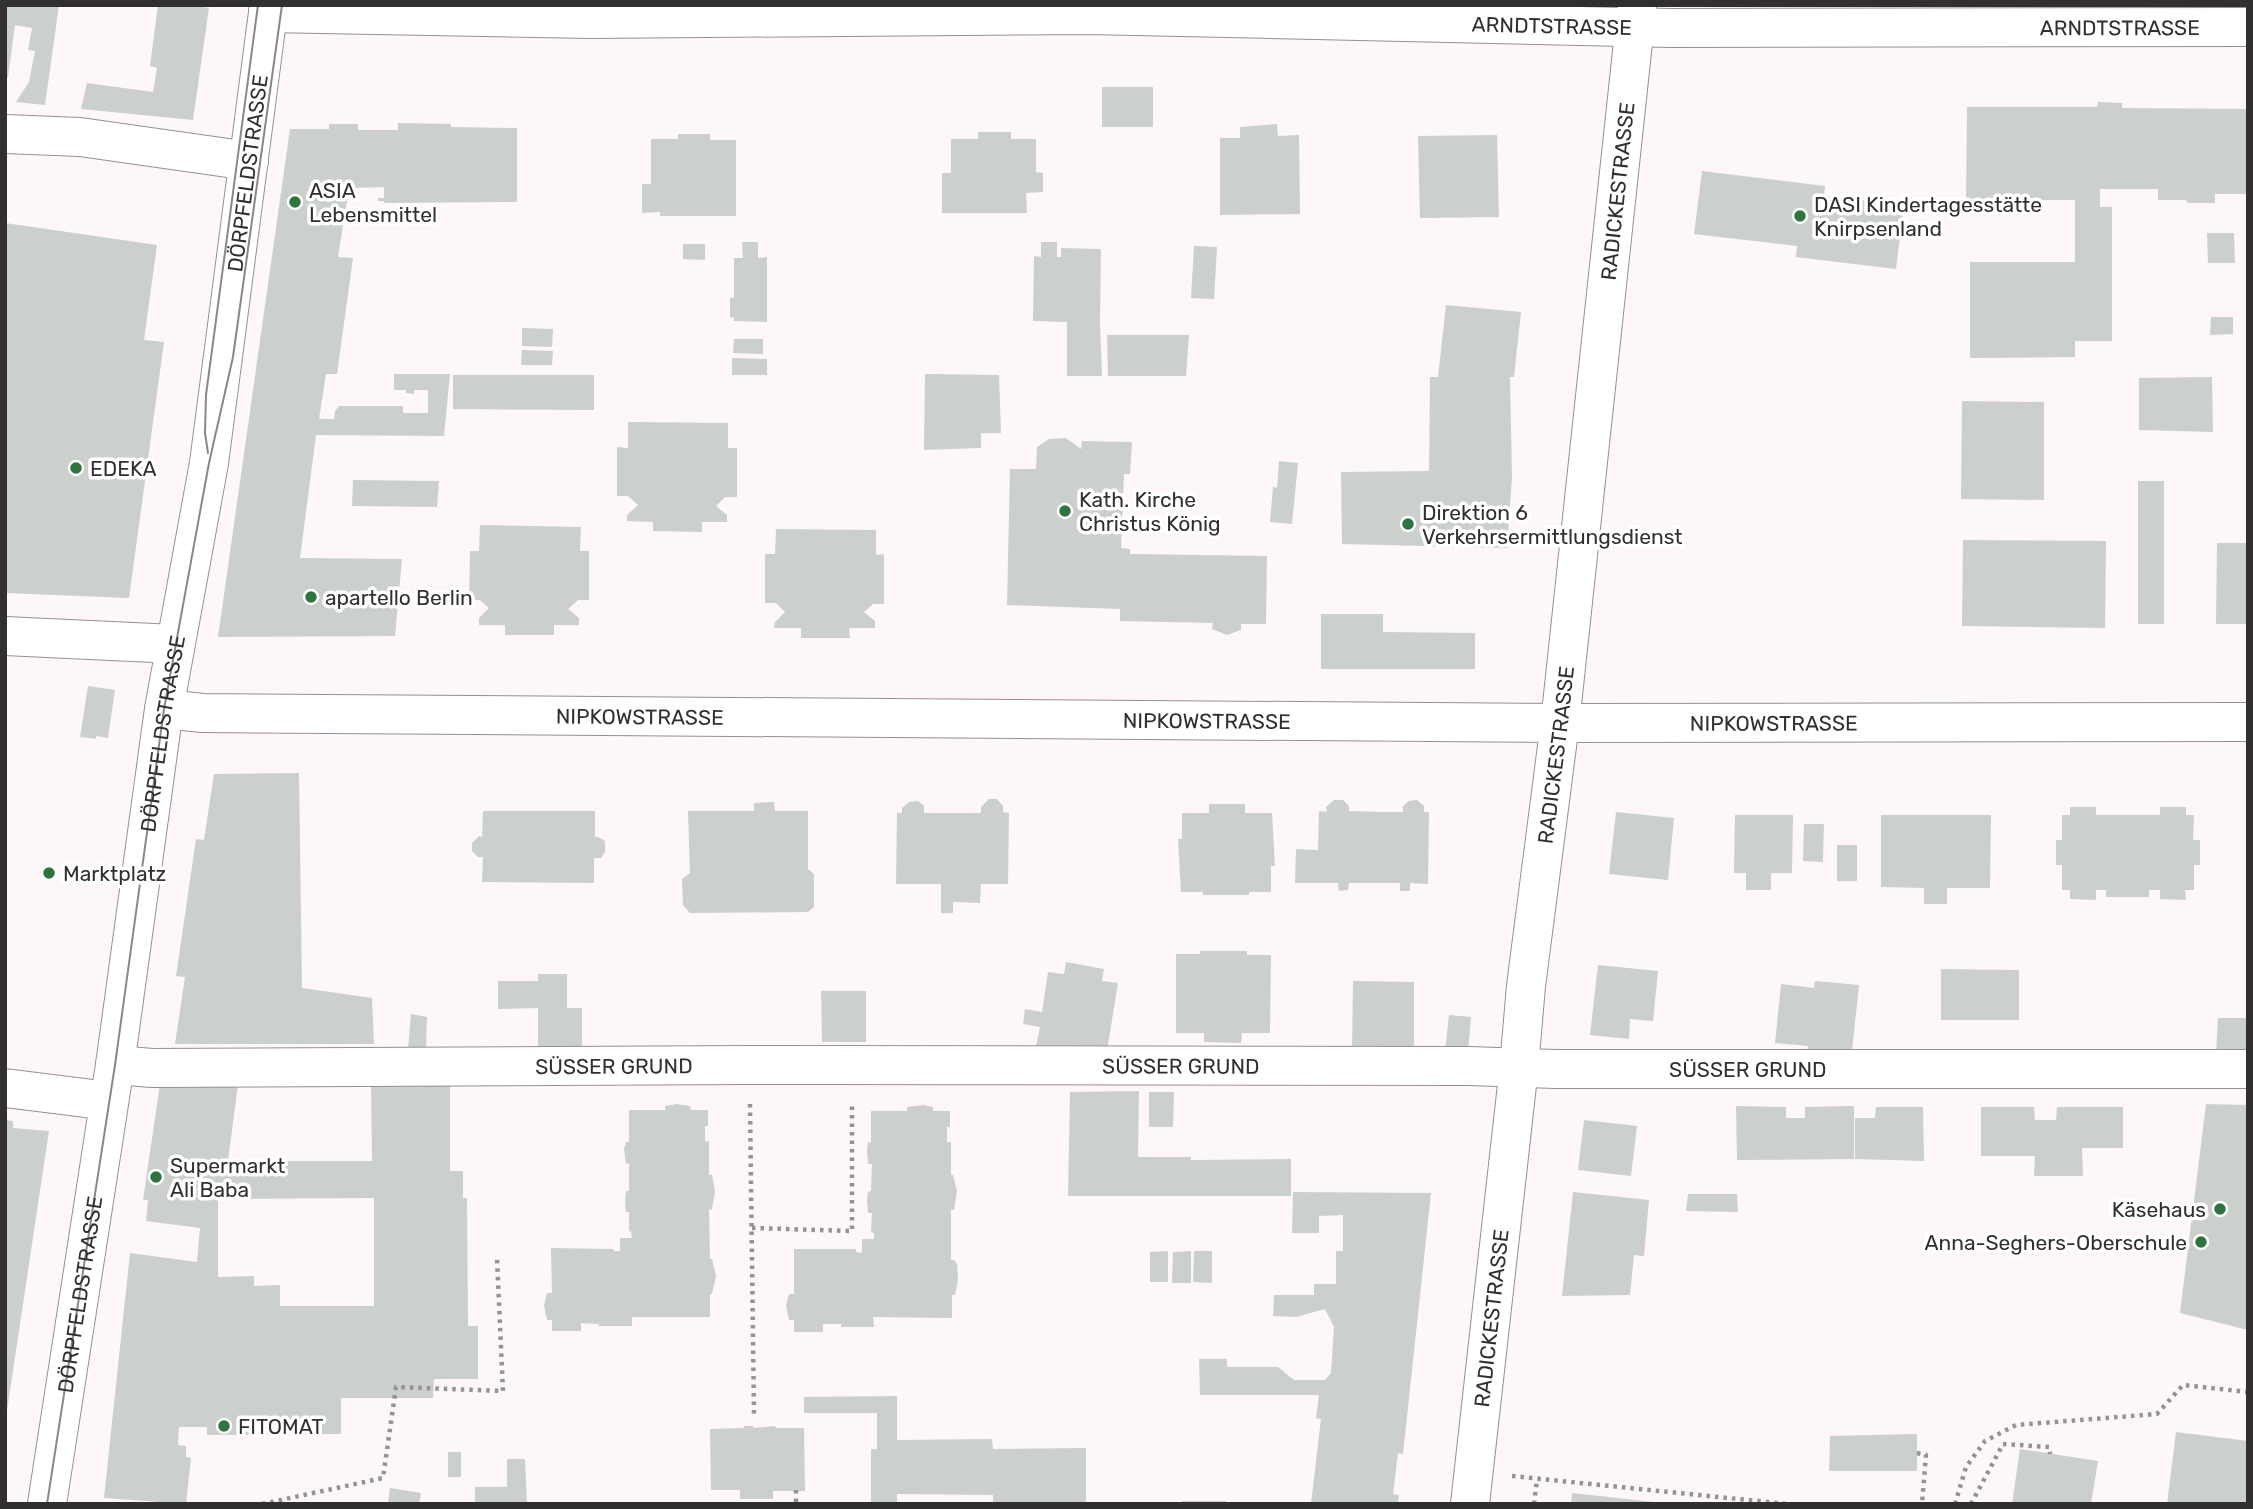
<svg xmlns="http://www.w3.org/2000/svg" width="2253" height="1509" viewBox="0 0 2253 1509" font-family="Rubik,sans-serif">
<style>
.building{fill:#ccd0cd;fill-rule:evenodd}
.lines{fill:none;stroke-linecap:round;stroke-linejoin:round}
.street-casing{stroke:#969090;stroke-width:40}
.secondary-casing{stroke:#969090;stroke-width:40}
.path{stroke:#979292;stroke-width:4.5;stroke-dasharray:3.5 5;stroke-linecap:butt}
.street{stroke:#fff;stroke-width:38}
.secondary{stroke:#fff;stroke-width:38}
.tram{stroke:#8c8787;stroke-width:2}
.poi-dot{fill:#2e743f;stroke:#fff;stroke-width:2.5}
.labels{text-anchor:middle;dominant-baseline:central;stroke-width:7;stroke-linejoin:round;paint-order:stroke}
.street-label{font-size:21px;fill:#322f2f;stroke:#fff}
.poi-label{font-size:21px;fill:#322f2f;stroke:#fff;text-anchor:start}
</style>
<rect width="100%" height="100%" fill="#fdf7f7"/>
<path class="building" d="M5 5H59L45 105 16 102 29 82 35 51 28 50 32 28 15 25 8 77 5 82Z
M158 5H190L209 8 193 120 81 109 87 83 153 92 157 68 150 66Z
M1102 87H1153V127H1102Z
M2098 102 2122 103V108L2248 109V194H2215V203H2188L2186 200H2158V189H2100V207H2112V341H2075V357L1970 358V262H2075V200H1966L1967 107H2097Z
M398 123 451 124V127L517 128V202L384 203V201H378V198H384V187L349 188 338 257 353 258 337 374H326L319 419H334L335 411 339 406H403V413H428V390H414V394L406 393V390H394V374H450L444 436 316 435 300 558 402 559 395 636 218 637 290 129H329V124H358V130H398Z
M1277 124 1278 136 1299 135 1300 214 1220 215V138H1240V127Z
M978 132H1011V139H1036V172L1043 173V192L1026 193 1027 213H942V173H951V139H978Z
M678 134H710V140H736V216H660V212L642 213V184H651V139H678Z
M1497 135 1499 217 1420 218 1418 136Z
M1702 171 1825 186 1824 196 1904 205 1896 269 1796 257 1797 246 1694 234Z
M5 223 157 245 144 340 164 342 129 598 5 593Z
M2207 233H2234L2235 263H2208Z
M742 242H758V258L767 257V322L734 321V318L730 317V298H734V258H743Z
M1041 242H1057V257H1061V248L1101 249 1100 323 1102 376H1067V322L1033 321 1034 256 1041 257Z
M683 244H705V260L683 259Z
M1194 246 1217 247 1214 299 1191 298Z
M1446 305 1521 312 1514 377H1510L1512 477 1507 548 1342 544 1341 472 1429 471 1430 377H1438Z
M2211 317H2233V334L2210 335Z
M522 328 553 329 552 347 522 346Z
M1107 335H1189L1186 376H1108Z
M734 339H763V354L733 353Z
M522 350 553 351 552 365H521Z
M732 358 767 359V375H732Z
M925 374 999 375 1001 433H981V448L924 450Z
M453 375H594V410L453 409Z
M2212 377 2213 432 2139 430V378Z
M1962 401 2044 402V500L1961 499Z
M628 422 728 423V448H737V497H725L716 506 727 515V522H702V532L653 531V522L627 521V515L638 505 628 496H617V447L628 448Z
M1066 438 1081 449 1082 441 1132 442 1130 474H1124L1121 548 1130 549V554L1267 556 1266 624H1241V630L1227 635 1212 629 1213 623 1120 621V609L1007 605 1010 469H1036L1037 447 1049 439Z
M1279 461 1298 463 1292 524 1270 522 1273 487 1277 488Z
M353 480 439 481 437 507 352 506Z
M2138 481H2164V624H2138Z
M480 525 581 527 580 551H589V600H578L568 609 579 618V625H554V635H505V625H479V618L489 608 480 600H469L470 551H479Z
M776 529 876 530V555L884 554V604H873L864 612 875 621V628H849L850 638H801V628H774L775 622 785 612 776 603H765V554H775Z
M1963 540 2106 541 2105 628 1962 626Z
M2217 543H2248V624H2216Z
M1321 614H1383V632L1475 633V669H1321Z
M88 686 115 690 108 738 96 736V739L80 737Z
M299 773 302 988 372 998 374 1044H175L185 977 176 976 196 839 204 840 214 774Z
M989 799H997L1003 806V812L1009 813 1008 884H981L980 903 953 902V913H941V884H896L897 813H902V808L909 802 918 801 924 806V813H981V807Z
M1334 800H1343L1349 806V811L1380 812H1403V806L1409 801 1417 800 1424 806V812H1429L1428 884 1410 883V891H1400V883H1349L1348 890 1339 891 1338 883H1295L1296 849 1318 850 1319 811 1327 812 1326 807Z
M774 802 775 811H808V869L814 874V907L808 912 690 913 683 905 682 879 690 873 688 811H754V803Z
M1209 804H1245V813H1272L1275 866H1271V892H1249V895H1203V892H1181L1178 839H1182V813H1209Z
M2070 807H2096V815H2160V807H2186V815H2194L2193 840H2200V865H2194V890H2185L2186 900 2160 899V890H2149V897H2106V890H2096V900L2070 899V890H2062V865H2056V840H2062V815H2070Z
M483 811H595V837H598L605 841V852L601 858H594V883L482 882 483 857H478L472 851V843L479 836 482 837Z
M1616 812 1674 818 1668 880 1609 874Z
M1735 815H1793L1792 873H1771V890H1746V873H1734Z
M1881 815H1991L1990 888H1947V904H1924V888L1881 887Z
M1804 824H1824L1823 862 1803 861Z
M1837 845H1857V881H1837Z
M1200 951H1247V955H1271L1270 1033H1242L1241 1043 1204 1042V1033H1176V954H1200Z
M1066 962 1104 969 1102 981 1118 983 1107 1051H1035L1040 1027 1023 1024 1025 1009 1042 1012 1048 972 1064 974Z
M1598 965 1658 971 1653 1021 1630 1019 1629 1039 1590 1035Z
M1941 969 2019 970V1020H1941Z
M538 974H567V1008H582V1050H538V1008L498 1009V981H538Z
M1353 981 1414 982V1052H1352Z
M1815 981 1859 985 1852 1051H1807L1808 1046 1775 1043 1781 984 1814 988Z
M821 991H866V1042H822Z
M411 1014 427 1017 426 1050H408Z
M1449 1015 1471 1017 1468 1052H1445Z
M2218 1018H2248V1053H2216Z
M160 1084H238L228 1161H372L371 1085 450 1084V1171H463V1198H467L468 1326H478V1379H434L433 1398H341V1434L207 1435V1427H179L178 1445 186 1446V1457L191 1458 186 1504 104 1498 130 1253 197 1262 200 1228 146 1221 148 1200H143ZM374 1198V1306H280V1285L254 1286V1276L218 1277V1199Z
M1139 1091 1138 1157H1191V1160L1291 1159V1196H1068L1070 1092Z
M1149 1092H1174L1173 1127H1149Z
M677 1104 690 1106 691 1110H708V1126H705V1142L709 1141V1175H712L715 1191 712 1209 709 1210 710 1259H712L716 1276 712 1294H710V1317H632V1326H599V1324L581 1323V1331H552V1320H547L544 1306 547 1293H552L551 1248 614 1249 613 1251H620V1238H632L631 1231 629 1232V1212H626L625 1203 626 1191H629V1163L626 1164 624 1149 626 1142H629V1110H665V1106Z
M2206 1104 2248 1105V1330L2180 1313Z
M923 1105 933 1107V1111H950V1127H947V1142H951V1175H953L957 1191 954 1210H951V1260H954L957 1264 958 1280 955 1295H952V1318L873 1317 874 1327H841V1324H823V1332H794V1320H789L786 1305 789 1294H794V1249H856V1252L862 1253V1239H874V1233L871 1232 872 1213H868L867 1200 868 1192 871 1191 872 1164H868L867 1150 868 1142 871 1143V1111H907V1107Z
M1736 1106 1786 1107V1118H1805V1107L1854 1106V1159L1737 1160Z
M1876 1107H1923L1924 1161 1855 1159V1118H1875Z
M1981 1107H2034L2035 1120H2056L2057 1107H2123V1148H2082L2083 1176H2034L2035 1156H1981Z
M5 1120 13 1121V1128L49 1131 7 1411Z
M1584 1120 1637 1126 1631 1176 1578 1170Z
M1293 1192 1431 1193 1403 1454 1398 1453 1393 1494 1399 1495 1398 1504H1311L1321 1419 1316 1418 1319 1395H1200L1199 1359H1227V1367H1278L1294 1380H1325L1331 1373 1334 1327 1325 1309 1296 1317 1273 1316 1274 1295H1314V1284H1336V1251H1343V1215L1319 1216V1233H1292Z
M1573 1192 1649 1200 1644 1256 1634 1255 1630 1295 1562 1296Z
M1688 1194H1737L1738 1212 1686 1211Z
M1168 1251V1282H1150V1252Z
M1191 1251V1283H1172L1173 1252Z
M1194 1251H1212V1283L1193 1282Z
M897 1396V1440L992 1439 993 1449 1086 1448V1504L993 1503V1495L897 1494V1504L871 1503V1449H877V1413H804V1397Z
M744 1426H753V1428L775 1426 776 1428H804L805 1491H773V1499H740V1490H711L710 1429 744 1428Z
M2176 1432 2248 1441V1504H2167Z
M1917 1434V1471H1829L1830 1436Z
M2020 1449 2098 1461 2091 1504H2012Z
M448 1452H461V1477H448Z
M507 1459H525L527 1504H475V1487H507Z
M390 1488 421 1493 419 1504 388 1502Z
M1572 1493 1654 1502V1504H1571Z
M1182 1501H1226V1504H1182Z"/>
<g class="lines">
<defs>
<g id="street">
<path id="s1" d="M268 13 591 19 1089 15 1670 28 2248 27"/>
<path d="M5 134 80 137 249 161"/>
<path d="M5 636 175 644"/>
<path id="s2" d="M164 709 203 713 1560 723 2248 722"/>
<path id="s3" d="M115 1065 152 1068 749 1065 1469 1066 1556 1069H2248"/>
<path d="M5 1088 109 1101"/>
<path id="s4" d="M1470 1504 1519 1067 1526 986 1560 723 1637 5"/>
</g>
<g id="secondary">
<path id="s5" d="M47 1504 115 1065 164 709 209 463 269 5"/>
</g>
</defs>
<use href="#street" class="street-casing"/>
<use href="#secondary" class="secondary-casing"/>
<path class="path" d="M750 1104 754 1414
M752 1228 852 1231V1104
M1917 1453 1926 1455 1922 1504
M1512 1476 1787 1504
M796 1490V1504
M262 1504 383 1478 396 1387 503 1391 497 1259
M1534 1504 1537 1479
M1955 1504 1966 1467 1985 1441 2016 1425 2157 1414 2183 1385 2248 1392
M1971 1504 2003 1444 2049 1447 2050 1454"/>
<use href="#street" class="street"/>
<use href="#secondary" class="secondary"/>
<path class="tram" d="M208 453 205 433 206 395 258 5
M47 1504 115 1065 164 709 209 463 233 357 282 5"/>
</g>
<g class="poi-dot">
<circle cx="295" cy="202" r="7"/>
<circle cx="1800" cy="216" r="7"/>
<circle cx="76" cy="468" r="7"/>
<circle cx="1065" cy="511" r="7"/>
<circle cx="1408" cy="524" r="7"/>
<circle cx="311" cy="597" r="7"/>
<circle cx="49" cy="873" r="7"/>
<circle cx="156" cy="1177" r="7"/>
<circle cx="2220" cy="1209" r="7"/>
<circle cx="2201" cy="1242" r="7"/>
<circle cx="224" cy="1426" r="7"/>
</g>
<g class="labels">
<g class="street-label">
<text stroke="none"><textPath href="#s1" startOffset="1284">ARNDTSTRASSE</textPath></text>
<text stroke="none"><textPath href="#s1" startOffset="1852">ARNDTSTRASSE</textPath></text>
<text stroke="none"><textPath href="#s5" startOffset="1346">DÖRPFELDSTRASSE</textPath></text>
<text stroke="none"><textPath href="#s4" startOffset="1321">RADICKESTRASSE</textPath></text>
<text stroke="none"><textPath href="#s2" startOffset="476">NIPKOWSTRASSE</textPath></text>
<text stroke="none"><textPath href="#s2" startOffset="1043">NIPKOWSTRASSE</textPath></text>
<text stroke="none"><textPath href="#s2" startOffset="1610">NIPKOWSTRASSE</textPath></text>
<text stroke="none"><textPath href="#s5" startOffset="779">DÖRPFELDSTRASSE</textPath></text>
<text stroke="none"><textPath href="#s4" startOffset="754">RADICKESTRASSE</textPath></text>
<text stroke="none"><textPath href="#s3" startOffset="1066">SÜSSER GRUND</textPath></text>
<text stroke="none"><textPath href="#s3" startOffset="499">SÜSSER GRUND</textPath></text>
<text stroke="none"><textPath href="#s3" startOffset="1633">SÜSSER GRUND</textPath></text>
<text stroke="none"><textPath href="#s5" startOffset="212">DÖRPFELDSTRASSE</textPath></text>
<text stroke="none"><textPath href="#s4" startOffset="187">RADICKESTRASSE</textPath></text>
</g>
<g class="poi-label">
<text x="309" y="190">ASIA<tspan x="309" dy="24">Lebensmittel</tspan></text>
<text x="1814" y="204">DASI Kindertagesstätte<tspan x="1814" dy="24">Knirpsenland</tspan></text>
<text x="90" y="468">EDEKA</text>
<text x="1079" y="499">Kath. Kirche<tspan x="1079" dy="24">Christus König</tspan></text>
<text x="1422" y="512">Direktion 6<tspan x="1422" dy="24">Verkehrsermittlungsdienst</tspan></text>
<text x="325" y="597">apartello Berlin</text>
<text x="63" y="873">Marktplatz</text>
<text x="170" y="1165">Supermarkt<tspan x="170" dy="24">Ali Baba</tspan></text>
<text x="2206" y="1209" text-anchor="end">Käsehaus</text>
<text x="2187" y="1242" text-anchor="end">Anna-Seghers-Oberschule</text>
<text x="238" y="1426">FITOMAT</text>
</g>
</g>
<rect width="2253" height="1509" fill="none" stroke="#322f2f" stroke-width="14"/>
</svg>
